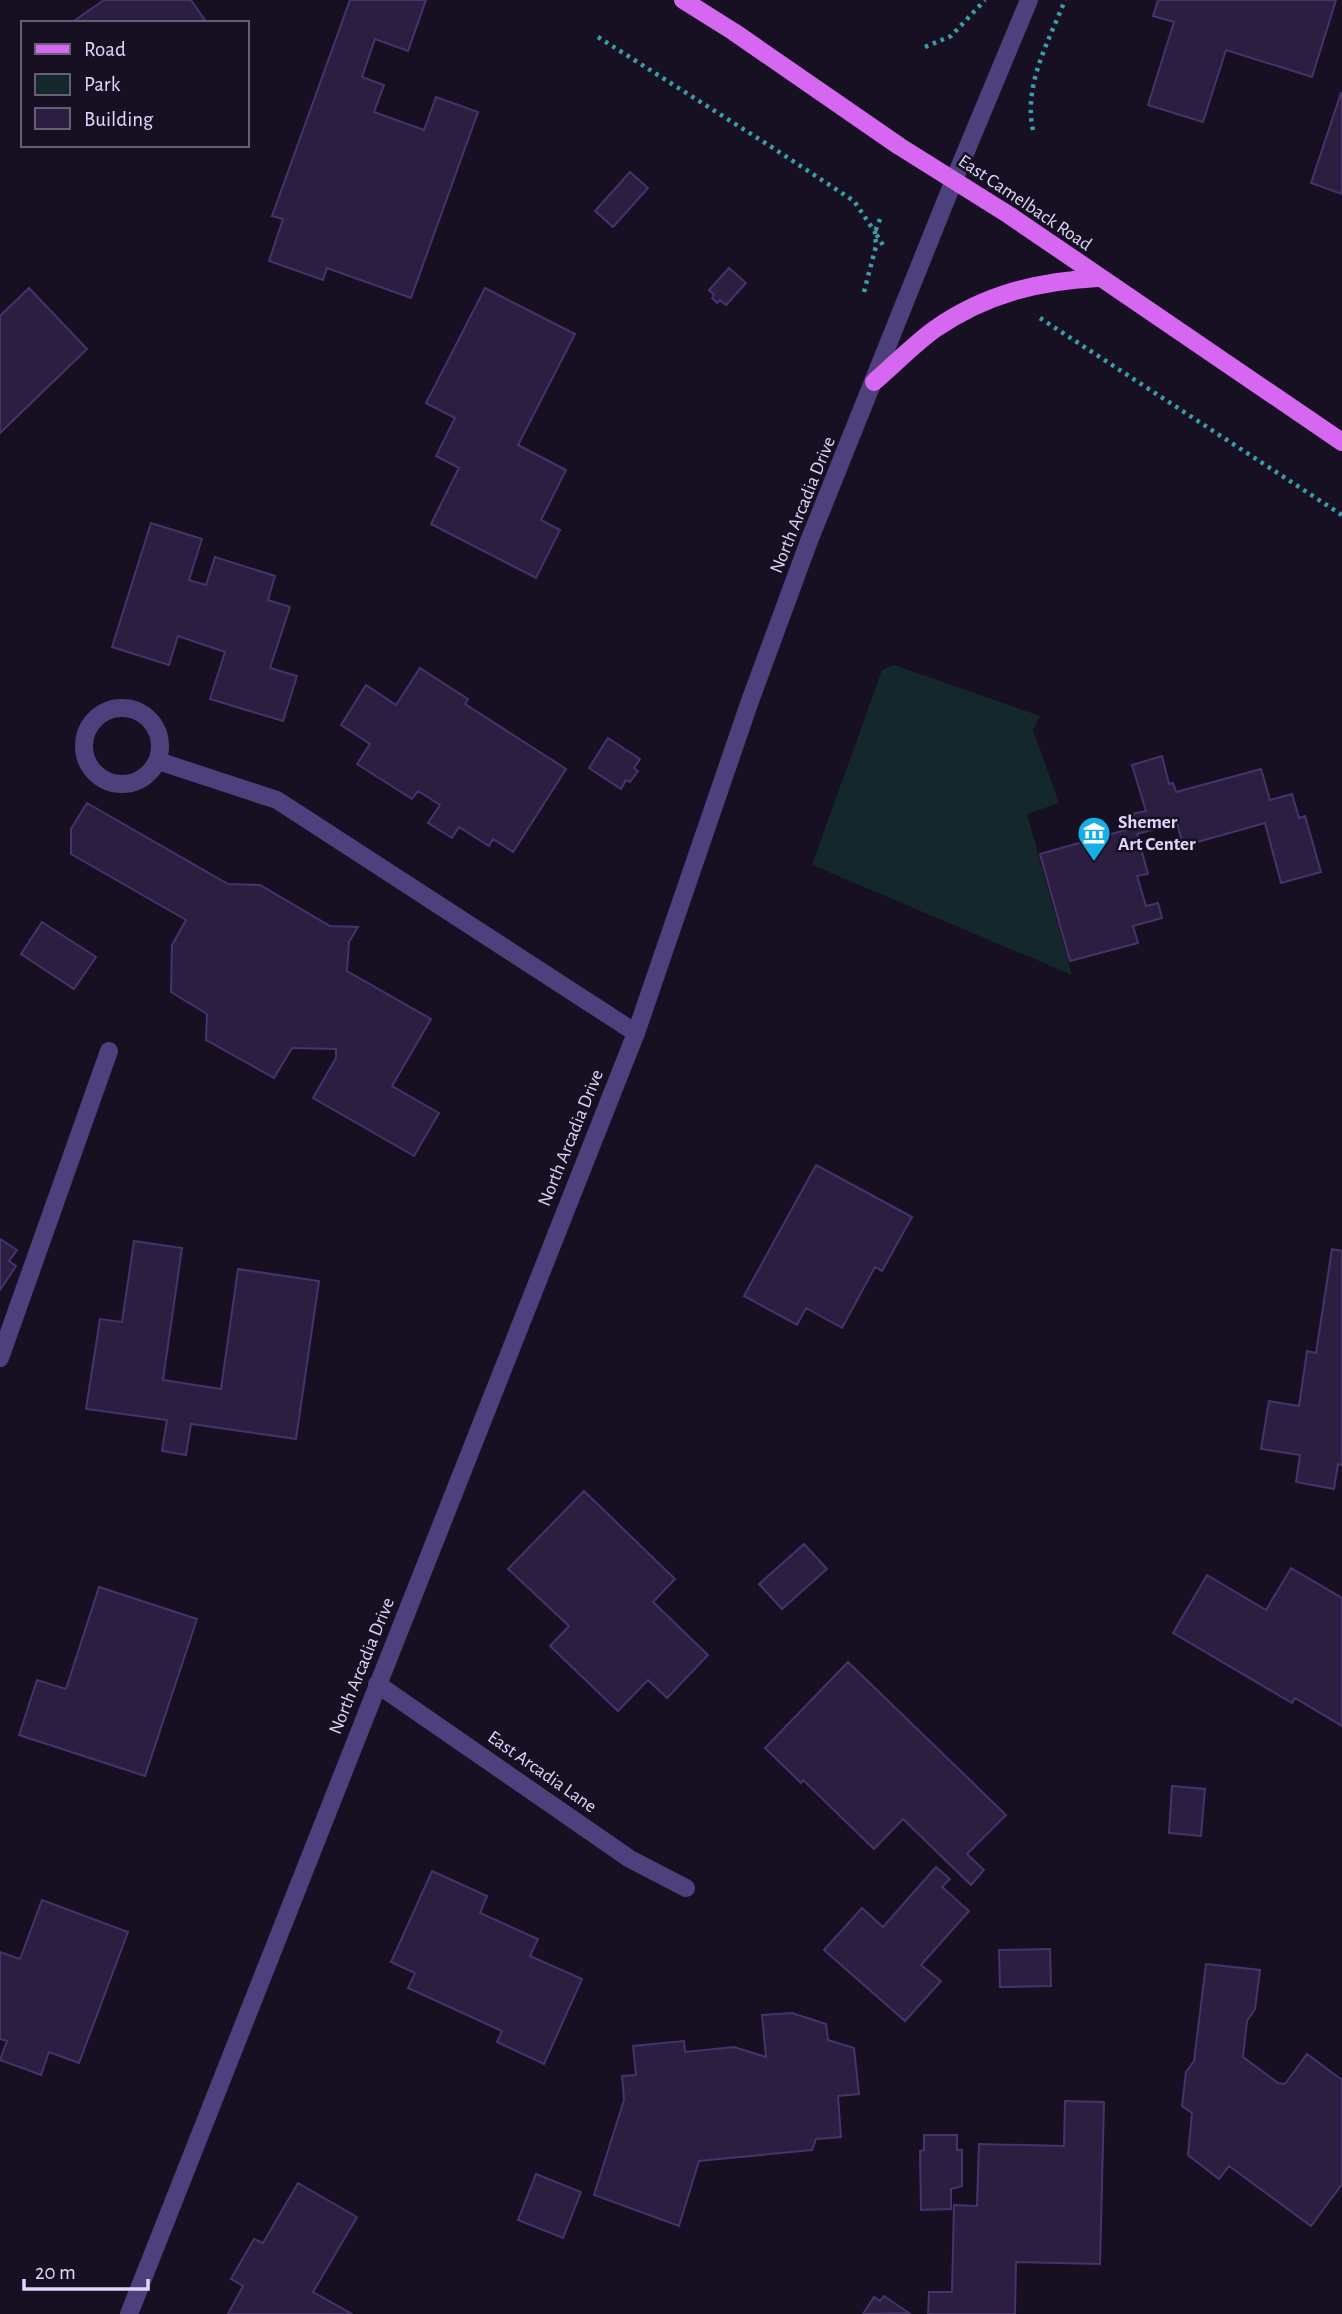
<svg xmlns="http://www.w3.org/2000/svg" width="1342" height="2314" viewBox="0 0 1342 2314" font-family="'Alegreya Sans',sans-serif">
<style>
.green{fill:#14282b}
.building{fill:#2b1e41;stroke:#47326b;stroke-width:2}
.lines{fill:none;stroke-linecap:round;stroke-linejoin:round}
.path{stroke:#3b9da9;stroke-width:4.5;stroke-dasharray:3.5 5;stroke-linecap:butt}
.service{stroke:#4d407c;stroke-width:18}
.minor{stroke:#4d407c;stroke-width:18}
.tertiary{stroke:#4d407c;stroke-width:18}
.primary{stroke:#d567f0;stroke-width:18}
.labels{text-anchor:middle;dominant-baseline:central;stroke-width:5;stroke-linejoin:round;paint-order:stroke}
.street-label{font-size:19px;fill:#e0d5fb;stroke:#161022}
.poi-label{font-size:19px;font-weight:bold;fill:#e0d5fb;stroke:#161022;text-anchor:start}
</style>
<rect width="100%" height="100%" fill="#161022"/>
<path class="green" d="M894 665 1040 716 1033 730 1059 803 1027 814 1072 975 812 865 882 670Z"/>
<path class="building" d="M104 0H191L207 23H71Z
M350 0H426L408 51 375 39 362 77 384 85 374 112 424 130 436 97 478 112 411 298 327 268 323 280 269 261 283 219 272 216Z
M1158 0H1336L1312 77 1226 50 1203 122 1148 105 1174 22 1153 16Z
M1341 93 1342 94V194L1311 183Z
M630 172 648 188 613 227 595 211Z
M729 268 746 283 726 305 720 300 717 303 712 298 714 295 709 290Z
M29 288 87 349 0 433V316Z
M485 288 575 334 518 445 566 470 541 520 560 530 536 578 431 524 459 468 436 456 455 418 426 403Z
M151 523 202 539 189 580 206 585 215 557 275 576 268 600 290 607 270 668 297 676 283 721 210 699 225 652 178 636 169 665 112 647Z
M420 668 468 699 465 704 566 769 513 852 493 839 489 846 459 827 452 838 428 823 440 805 418 791 412 799 357 764 370 744 341 725 366 685 396 705Z
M608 738 640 759 634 768 638 771 630 782 626 780 621 789 589 768Z
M1162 756 1169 784 1173 783 1176 792 1261 769 1270 800 1292 794 1299 818 1305 816 1321 872 1281 883 1265 823 1183 846 1177 823 1137 834 1148 874 1137 876 1146 906 1158 903 1162 918 1133 926 1138 943 1070 961 1040 854 1136 827 1132 814 1146 811 1132 765Z
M87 803 228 884 260 885 330 926 358 927 349 942 347 971 431 1019 392 1086 439 1113 414 1156 313 1098 336 1058V1049L292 1048 274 1078 206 1040 207 1014 171 992 172 945 186 920 71 854V829Z
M42 922 96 957 74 989 21 954Z
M816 1165 912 1217 882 1271 875 1267 842 1328 806 1308 797 1325 744 1296Z
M0 1239 17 1250 9 1261 16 1266 0 1290Z
M134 1241 182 1248 163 1380 221 1389 238 1269 319 1281 296 1439 191 1424 186 1455 162 1451 167 1420 86 1409 100 1319 122 1322Z
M1332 1249 1342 1251V1465L1338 1464 1334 1489 1296 1482 1300 1455 1261 1449 1269 1401 1299 1406 1307 1351 1316 1353Z
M584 1491 675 1579 653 1602 708 1655 667 1698 648 1680 618 1711 550 1646 569 1626 508 1569Z
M804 1544 827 1569 782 1609 759 1584Z
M1291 1568 1342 1598V1726L1295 1698 1292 1703 1173 1633 1207 1575 1266 1610Z
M99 1587 197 1619 145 1776 19 1735 37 1680 66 1689Z
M848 1662 1006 1815 967 1854 984 1870 971 1885 903 1819 874 1849 803 1780 801 1783 765 1748Z
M1172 1786 1205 1789 1201 1836 1169 1833Z
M936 1867 950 1879 942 1887 969 1911 921 1965 941 1981 905 2021 824 1950 862 1908 883 1927Z
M432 1871 487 1896 480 1913 538 1939 530 1956 582 1979 544 2064 497 2042 502 2031 408 1988 415 1973 391 1962Z
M42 1900 128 1932 79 2063 49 2052 41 2075 0 2060 7 2041 0 2039V1952L20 1959Z
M1050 1949 1051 1986 1000 1987 999 1950Z
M1206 1964 1260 1970 1255 2009 1247 2021 1243 2057 1278 2083 1285 2084 1307 2054 1342 2080V2184L1311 2226 1229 2166 1219 2179 1188 2155 1192 2113 1182 2106 1186 2072 1194 2061Z
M792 2013 826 2024 828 2040 854 2048 859 2094 838 2096 841 2137 816 2139 812 2150 699 2161 679 2226 594 2195 624 2100 622 2076 636 2075 633 2046 684 2041 685 2052 734 2047 766 2057 762 2015Z
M1065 2101 1104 2102 1100 2264 1016 2262 1015 2314H928L929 2292H952L954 2205 977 2206 979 2144 1064 2146Z
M924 2135H957V2150H962V2186L951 2189V2209L921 2210 920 2151 924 2150Z
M536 2174 581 2192 563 2238 518 2220Z
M298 2183 357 2217 313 2292 352 2314H228L243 2286 231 2279 254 2239 263 2243Z
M884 2296 909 2313 863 2314 874 2297 880 2301Z"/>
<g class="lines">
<path class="path" d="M598 37 770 146 854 201 875 232 876 246 864 292
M925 47 951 36 985 0
M1033 130C1023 85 1049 41 1065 0
M880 219 875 232 884 247
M1040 318 1342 515"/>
<path class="service" d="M0 1358 109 1051"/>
<path class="minor" d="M954 180 1029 0
M84 746a38 38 0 1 1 76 0a38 38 0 1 1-76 0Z
M158 761 277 800 636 1033
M377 1684 630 1859 686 1888"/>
<path class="tertiary" d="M129 2314 636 1033 750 701 809 541 954 180"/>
<path class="primary" d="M683 0 734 32 899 146 1009 215 1342 442
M874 382C894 365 914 344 935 329 985 294 1039 281 1098 278"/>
</g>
<defs>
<symbol id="museum-pin" viewBox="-11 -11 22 30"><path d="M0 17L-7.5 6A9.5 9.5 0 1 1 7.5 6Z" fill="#17ade5" stroke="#161022"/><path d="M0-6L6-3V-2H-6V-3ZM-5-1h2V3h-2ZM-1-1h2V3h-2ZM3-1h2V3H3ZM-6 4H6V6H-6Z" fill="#fff"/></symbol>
</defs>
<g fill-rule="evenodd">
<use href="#museum-pin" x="1075" y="814" width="38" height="52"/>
</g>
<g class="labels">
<g class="street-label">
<text transform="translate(1025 203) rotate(34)">East Camelback Road</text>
<text transform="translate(803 505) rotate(-68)">North Arcadia Drive</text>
<text transform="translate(571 1138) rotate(-68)">North Arcadia Drive</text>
<text transform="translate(362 1666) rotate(-68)">North Arcadia Drive</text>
<text transform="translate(542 1772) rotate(35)">East Arcadia Lane</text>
</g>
<g class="poi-label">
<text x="1118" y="822">Shemer<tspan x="1118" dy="22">Art Center</tspan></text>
</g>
</g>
<rect x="21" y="21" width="228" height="126" fill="#161022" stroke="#675f79" stroke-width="2"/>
<rect x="35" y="44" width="35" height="10" fill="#d567f0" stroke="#675f79" stroke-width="2"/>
<text x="84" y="56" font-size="21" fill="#e0d5fb">Road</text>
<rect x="35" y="74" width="35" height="21" fill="#14282b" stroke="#675f79" stroke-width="2"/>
<text x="84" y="91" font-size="21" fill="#e0d5fb">Park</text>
<rect x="35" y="108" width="35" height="21" fill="#2b1e41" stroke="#675f79" stroke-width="2"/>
<text x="84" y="126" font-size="21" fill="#e0d5fb">Building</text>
<path d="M24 2279v10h124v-10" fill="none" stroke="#e0d5fb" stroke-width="3.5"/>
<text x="35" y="2279" font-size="21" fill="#e0d5fb" stroke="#161022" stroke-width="5" paint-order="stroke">20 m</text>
</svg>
